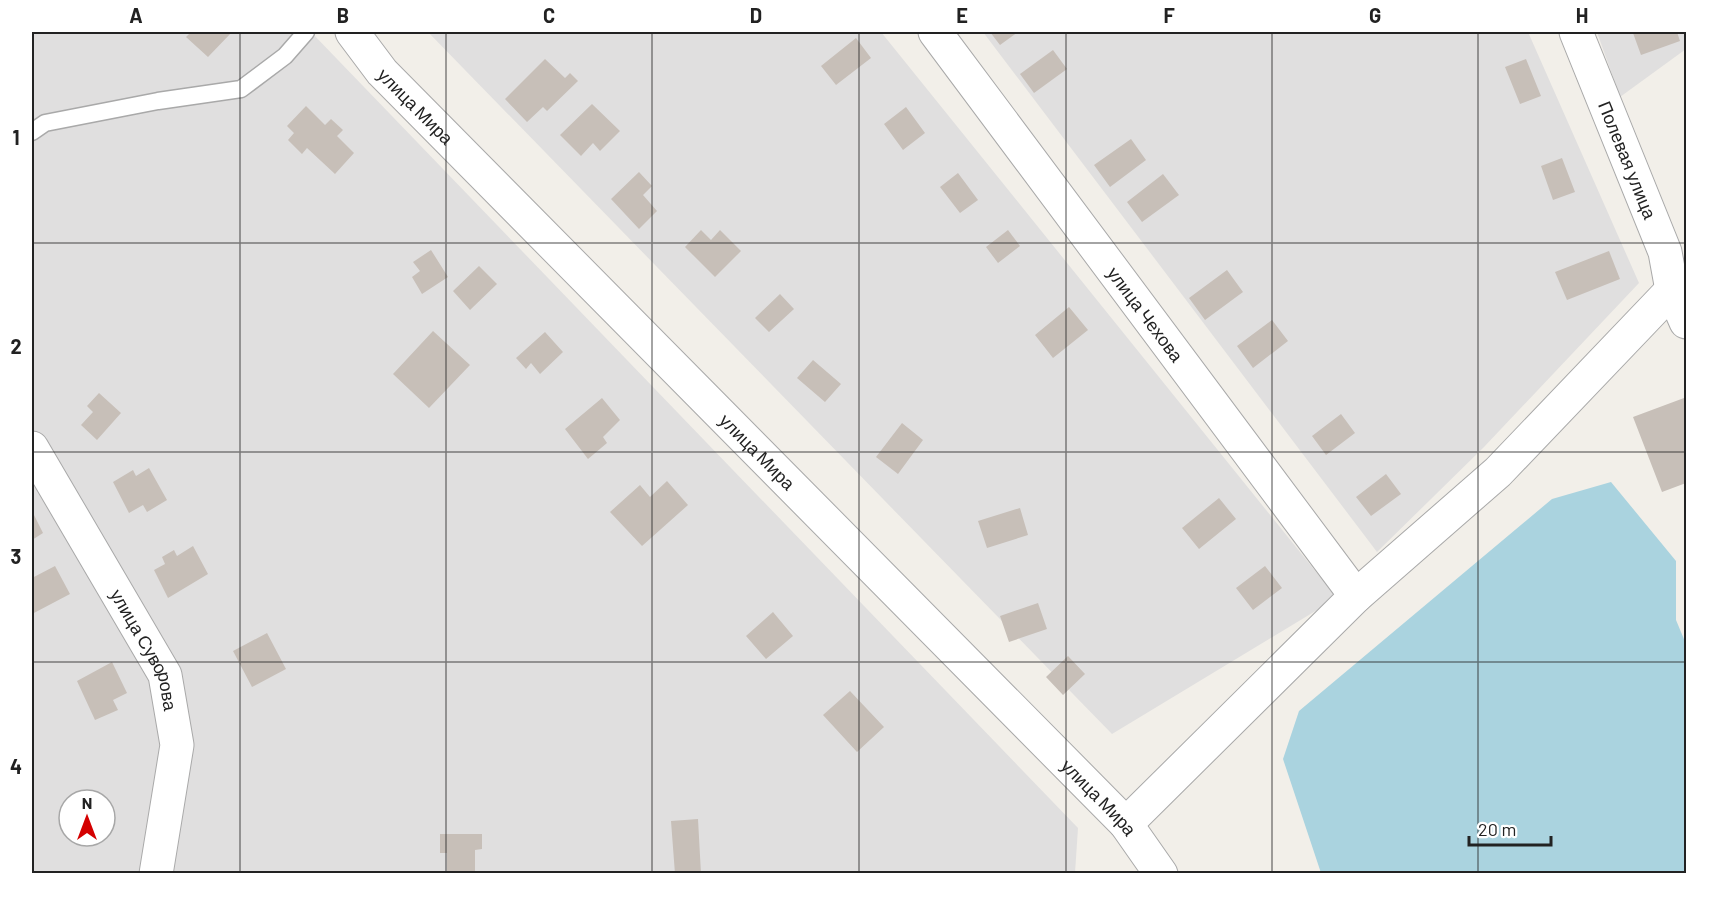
<svg xmlns="http://www.w3.org/2000/svg" width="1718" height="905" viewBox="0 0 1718 905" font-family="Barlow,sans-serif">
<style>
.residential{fill:#e0dfdf;fill-rule:evenodd}
.water{fill:#aad3df}
.building{fill:#c7bfb8}
.lines{fill:none;stroke-linecap:round;stroke-linejoin:round}
.service-casing{stroke:#a9a9a9;stroke-width:19}
.minor-casing{stroke:#a9a9a9;stroke-width:35}
.service{stroke:#fff;stroke-width:16}
.minor{stroke:#fff;stroke-width:33}
.grid{fill:none;stroke:#222;stroke-width:1.5;stroke-opacity:0.55}
.labels{text-anchor:middle;dominant-baseline:central;stroke-width:4.5;stroke-linejoin:round;paint-order:stroke}
.street-label{font-size:18px;fill:#222;stroke:#fff}
.neatline{fill:none;stroke:#222;stroke-width:2}
.grid-label{font-size:20px;text-anchor:middle;font-weight:bold;fill:#222}
</style>
<rect width="100%" height="100%" fill="#f2efe9"/>
<path class="residential" d="M32 32H311L1078 828 1075 873H32ZM69 800H105V836H69Z
M428 32H881L1337 598 1112 734Z
M983 32H1528L1639 283 1484 447 1377 552Z
M1597 32H1686V49L1620 97Z"/>
<path class="water" d="M1611 482 1676 561V620L1686 644V873H1321L1283 759 1299 711 1552 499Z"/>
<path class="building" d="M191 32H232L208 57 186 37Z
M990 32H1018L1000 45Z
M1638 32H1677L1680 41 1641 55 1633 33Z
M856 38 871 58 836 85 821 66Z
M1053 50 1067 69 1034 93 1020 74Z
M545 59 565 78 570 73 578 81 547 111 543 107 527 122 505 99Z
M1526 59 1541 96 1520 104 1505 67Z
M592 104 620 131 600 151 593 143 581 156 560 135Z
M306 106 325 125 331 119 343 130 337 136 354 153 335 174 307 148 302 154 288 140 294 133 287 126Z
M906 107 925 133 903 150 884 124Z
M1131 139 1146 160 1110 187 1094 165Z
M1562 158 1575 192 1553 200 1541 166Z
M639 172 652 186 643 195 657 211 639 229 611 199Z
M958 173 978 200 960 213 940 187Z
M1163 174 1179 195 1142 222 1127 202Z
M701 230 711 240 720 230 741 251 715 277 685 247Z
M1008 230 1020 246 998 263 986 247Z
M431 250 448 277 422 294 412 277 420 271 413 262Z
M1609 251 1620 279 1567 300 1555 272Z
M479 266 497 284 470 310 453 291Z
M1227 270 1243 292 1205 320 1189 298Z
M780 294 794 309 769 332 755 318Z
M1069 307 1088 330 1053 358 1035 335Z
M1272 320 1288 341 1253 368 1237 346Z
M433 331 470 365 429 408 393 374Z
M545 332 563 352 540 374 531 363 526 369 516 358Z
M813 360 841 384 825 402 797 378Z
M99 393 121 413 97 440 81 425 93 412 87 406Z
M602 398 620 420 603 437 607 443 588 459 565 429Z
M1684 398 1686 405V483L1662 492 1633 417Z
M1341 414 1355 433 1326 455 1312 436Z
M902 423 923 440 898 474 876 457Z
M149 468 167 500 147 512 143 505 129 513 113 482 133 470 136 476Z
M1386 474 1401 494 1371 516 1356 497Z
M667 481 688 505 642 546 610 512 640 485 650 497Z
M1219 498 1236 519 1199 549 1182 528Z
M1020 508 1028 535 987 548 978 521Z
M32 511 43 533 32 540Z
M193 546 208 574 168 598 154 570 165 564 162 557 174 550 177 556Z
M55 566 70 594 32 614V578Z
M1265 566 1282 588 1253 610 1236 588Z
M1038 603 1047 629 1009 642 1000 616Z
M773 612 793 636 766 659 746 636Z
M267 633 286 669 252 687 233 651Z
M1068 656 1085 674 1063 695 1046 677Z
M112 662 127 693 113 700 118 710 95 720 77 681Z
M850 691 884 727 857 752 823 715Z
M698 819 701 874H675L671 821Z
M440 834H482V849L475 850V871H447V853H440Z"/>
<g class="lines">
<defs>
<path id="service" d="M32 132 45 123 158 101 241 89 285 56 306 32"/>
<g id="minor">
<path id="s1" d="M352 32 382 72 1126 824 1161 874"/>
<path id="s2" d="M935 32 1356 596"/>
<path id="s3" d="M1576 32 1665 252 1672 290 1686 322"/>
<path id="s4" d="M32 448 165 675 177 745 156 874"/>
<path d="M1126 824 1356 596 1498 472 1672 290"/>
</g>
</defs>
<use href="#service" class="service-casing"/>
<use href="#minor" class="minor-casing"/>
<use href="#service" class="service"/>
<use href="#minor" class="minor"/>
</g>
<path class="grid" d="M240 32V874M446 32V874M652 32V874M859 32V874M1066 32V874M1272 32V874M1478 32V874M32 243H1686M32 452H1686M32 662H1686"/>
<g class="labels">
<g class="street-label">
<text stroke="none"><textPath href="#s1" startOffset="98">улица Мира</textPath></text>
<text stroke="none"><textPath href="#s3" startOffset="138">Полевая улица</textPath></text>
<text stroke="none"><textPath href="#s2" startOffset="352">улица Чехова</textPath></text>
<text stroke="none"><textPath href="#s1" startOffset="584">улица Мира</textPath></text>
<text stroke="none"><textPath href="#s4" startOffset="232">улица Суворова</textPath></text>
<text stroke="none"><textPath href="#s1" startOffset="1070">улица Мира</textPath></text>
</g>
</g>
<rect width="1718" height="905" fill="none" stroke="#ffffff" stroke-width="66"/>
<g transform="translate(87 818)"><circle r="28" fill="#ffffff" stroke="#a7a7a7" stroke-width="1.5"/>
<path d="M0-4.5L10 22L0 15L-10 22Z" fill="#d40000"/>
<text y="-9" font-size="16" font-weight="bold" text-anchor="middle" fill="#222222">N</text>
</g>
<path d="M1469 836v9h82v-9" fill="none" stroke="#222222" stroke-width="3"/>
<text x="1478" y="836" font-size="18" fill="#222222" stroke="#ffffff" stroke-width="4.5" paint-order="stroke">20 m</text>
<rect x="33" y="33" width="1652" height="839" class="neatline"/>
<g class="grid-label">
<text x="136" y="23">A</text>
<text x="343" y="23">B</text>
<text x="549" y="23">C</text>
<text x="756" y="23">D</text>
<text x="962" y="23">E</text>
<text x="1169" y="23">F</text>
<text x="1375" y="23">G</text>
<text x="1582" y="23">H</text>
<text x="16" y="145">1</text>
<text x="16" y="354">2</text>
<text x="16" y="564">3</text>
<text x="16" y="774">4</text>
</g>
</svg>
